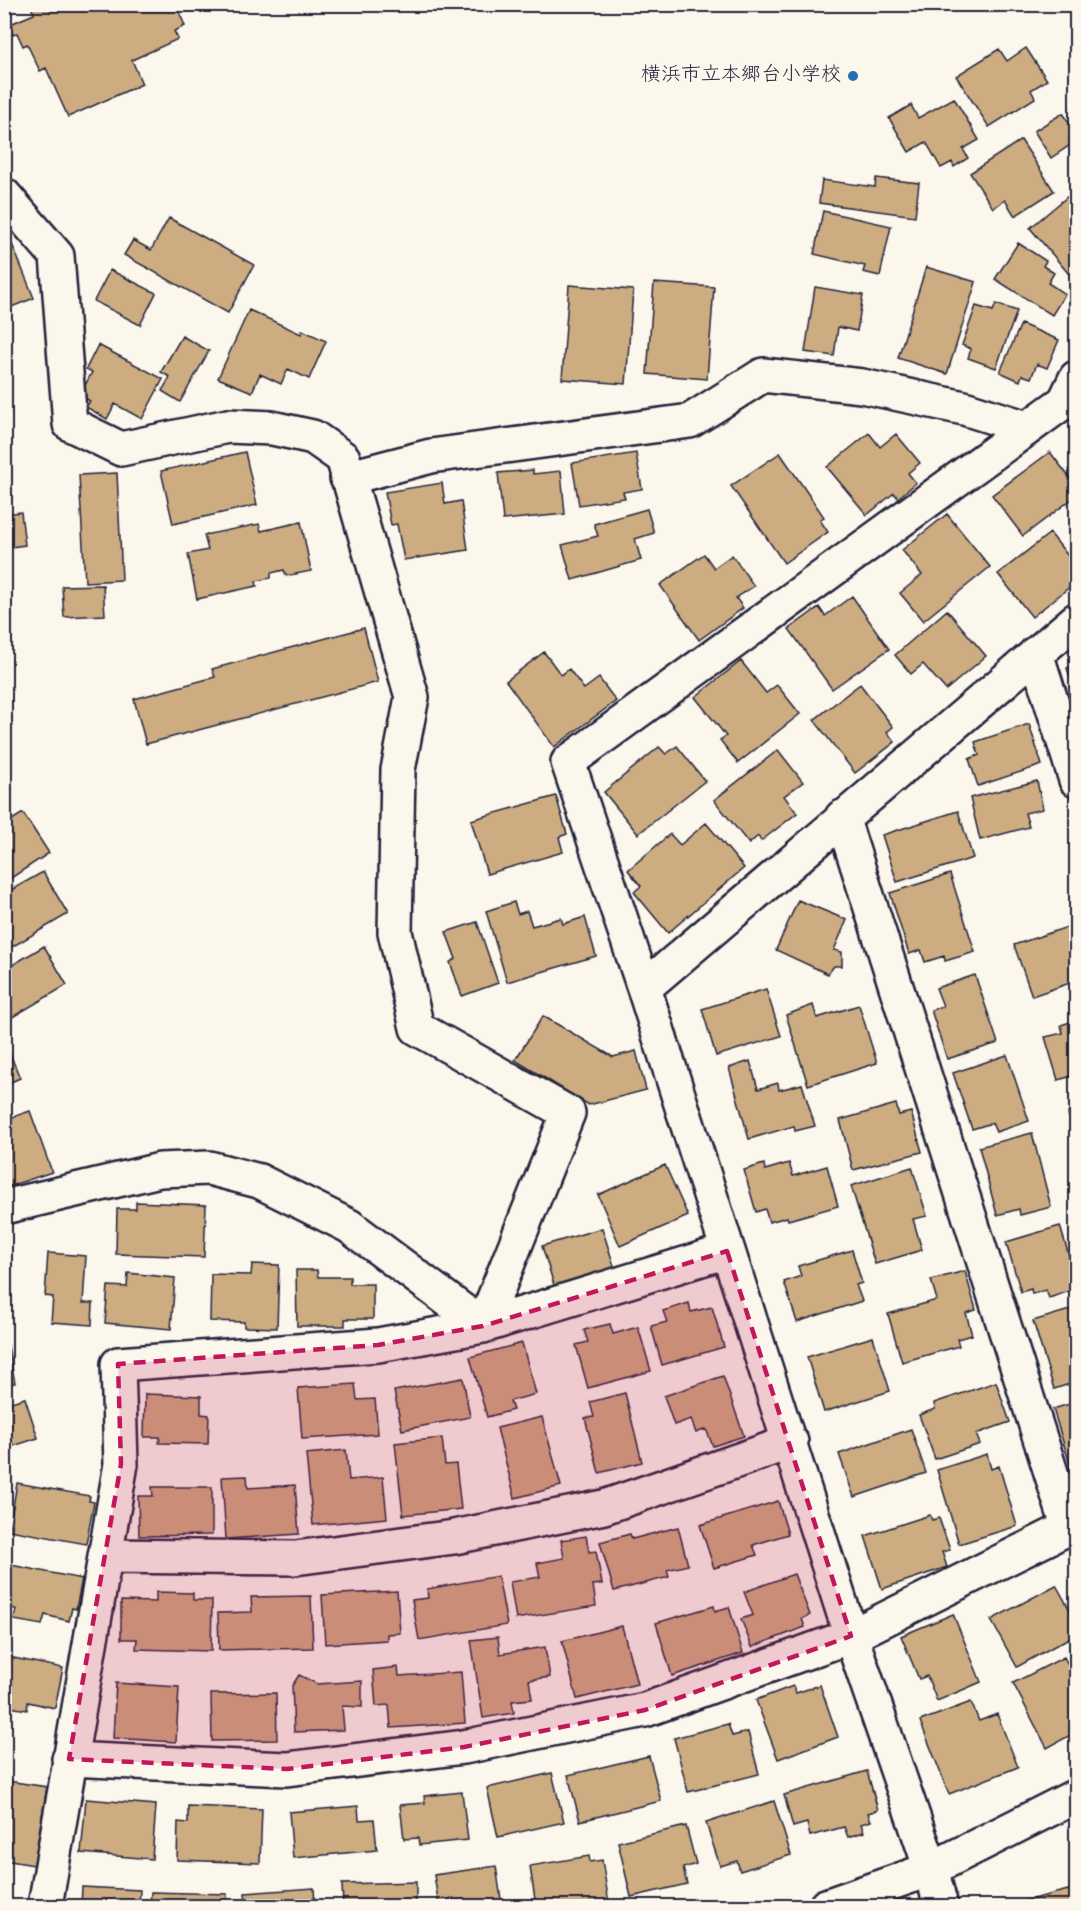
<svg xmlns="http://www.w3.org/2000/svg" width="1081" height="1911" viewBox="0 0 1081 1911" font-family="'Gochi Hand','Klee One',sans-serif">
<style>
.building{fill:#ccac80;stroke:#22223b;stroke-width:1.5}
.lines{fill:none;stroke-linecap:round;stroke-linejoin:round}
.street-casing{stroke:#22223b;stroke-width:38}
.secondary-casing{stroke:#22223b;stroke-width:38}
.street{stroke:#fbf7ec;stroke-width:33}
.secondary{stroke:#fbf7ec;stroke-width:33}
.marked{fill:#c2185b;fill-opacity:0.2;stroke:#c2185b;stroke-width:4.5;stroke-dasharray:12 8;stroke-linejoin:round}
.poi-dot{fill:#1f6fb2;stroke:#fbf7ec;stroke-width:2}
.labels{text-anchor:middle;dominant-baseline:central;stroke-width:6;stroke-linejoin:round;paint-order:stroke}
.poi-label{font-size:20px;fill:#22223b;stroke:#fbf7ec;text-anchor:end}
</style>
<rect width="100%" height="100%" fill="#fbf7ec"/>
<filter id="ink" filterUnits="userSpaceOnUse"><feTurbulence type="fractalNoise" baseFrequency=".0167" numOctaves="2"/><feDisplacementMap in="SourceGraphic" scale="12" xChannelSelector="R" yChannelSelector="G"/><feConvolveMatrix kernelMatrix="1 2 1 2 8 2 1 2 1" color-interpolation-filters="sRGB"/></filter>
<g filter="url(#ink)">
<path class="building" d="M30 4H176L185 26 174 31 178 39 132 60 142 84 68 117 46 68 40 71 27 44 23 46 17 33 13 35 8 25 34 14Z
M1026 48 1047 80 1031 90 1035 98 989 127 956 76 999 49 1007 61Z
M954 98 979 140 963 149 968 158 954 167 952 162 941 168 926 142 909 152 889 118 911 105 918 118Z
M1063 113 1076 134V141L1051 158 1034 131Z
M1021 140 1054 191 1015 216 1005 200 993 208 970 173Z
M876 178 919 183 915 216 819 203 822 180 875 187Z
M1068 196 1076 206V279L1074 280 1030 228Z
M823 211 891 226 880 276 863 272 865 266 814 254Z
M169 218 254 265 228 313 124 255 133 240 151 250Z
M1018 243 1046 261 1043 266 1054 273 1048 283 1065 294 1052 315 995 279Z
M12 244 34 298 4 310V247Z
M926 267 976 282 947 374 898 358Z
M110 270 156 293 140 325 94 301Z
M654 283 714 287 707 379 647 374Z
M569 285 633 290 626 384 562 379Z
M815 287 863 295 857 331 838 327 834 356 805 352Z
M996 304 1017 311 996 368 968 358 971 349 962 345 976 306 993 311Z
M249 310 301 334 302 330 326 341 309 379 288 369 281 384 260 374 252 392 218 378Z
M1021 324 1059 340 1047 368 1037 364 1031 378 1022 375 1020 381 1000 372Z
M182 336 209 351 180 402 162 391 170 377 161 372Z
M98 345 163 379 142 419 115 404 107 419 86 407 90 401 80 395 92 372 86 369Z
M869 433 880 447 896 434 920 463 908 473 916 483 898 498 894 493 867 515 827 467Z
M245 452 257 505 173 524 161 471Z
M1050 452 1076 486V496L1023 536 992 495Z
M636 453 642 489 623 492 625 498 579 505 572 463Z
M780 453 824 517 820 520 828 532 784 563 731 486Z
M533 470V474L561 471 565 514 503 520 498 473Z
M117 473 122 580 85 582 79 475Z
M442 483 445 504 461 501 468 550 404 560 397 524 391 525 385 492Z
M647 509 654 533 635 539 641 560 572 580 562 545 598 536 594 524Z
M21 512 25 545 4 548V514Z
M947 514 990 567 923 621 900 593 922 575 902 550Z
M301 522 311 571 286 576 284 570 271 573V578L256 581 257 586 197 599 188 554 208 550 204 535 259 524 261 531Z
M1050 533 1076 566V582L1032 617 998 574Z
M704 554 714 568 732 555 754 586 736 598 743 608 699 640 660 585Z
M103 585 105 615 64 617 62 586Z
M852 596 889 649 832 689 789 629 819 607 825 616Z
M947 610 986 656 946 690 923 664 911 674 895 655Z
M364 628 378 682 146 744 134 699 215 677 212 669Z
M544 652 561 675 569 669 584 689 599 678 616 701 554 747 506 681Z
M741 661 766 693 777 685 800 714 738 763 720 740 726 736 695 697Z
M1076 665V696L1067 668Z
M860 684 893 727 887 732 895 742 855 773 814 720Z
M1029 724 1042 765 978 786 969 759 979 755 975 742Z
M677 746 705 781 638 834 604 792 659 747 666 754Z
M778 750 803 782 784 796 797 813 761 841 758 836 749 844 714 800Z
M1037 781 1043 809 1025 813 1029 827 980 840 970 798Z
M556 796 567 834 559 837 563 852 487 874 471 820Z
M958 811 973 858 897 882 882 835Z
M23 813 49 853 11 878 7 873 4 875V825Z
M706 823 744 868 668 933 634 892 641 886 628 870 670 834 680 845Z
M43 872 68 914 5 951 4 894Z
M950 874 975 952 945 961 944 956 925 962 921 950 909 954 890 893Z
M798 900 847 920 834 950 842 952V966H834L828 974 776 950Z
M514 902 518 914 527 911 532 926 561 918 563 924 585 917 596 956 507 982 486 911Z
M477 922 498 983 462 996 450 962 456 959 446 932Z
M1076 924V981L1032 996 1014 945Z
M44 946 67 985 4 1022V970Z
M975 975 998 1043 947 1059 931 1010 943 1006 936 988Z
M766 989 781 1036 716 1056 702 1009Z
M813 1005 817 1018 859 1005 877 1063 808 1085 786 1015Z
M543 1016 613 1057 636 1051 646 1090 589 1105 515 1060Z
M1076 1020V1075L1058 1080 1045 1037 1063 1033 1061 1025Z
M6 1044 20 1078 4 1085V1045Z
M1007 1055 1029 1121 996 1132 992 1123 972 1129 953 1073Z
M750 1061 758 1089 778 1083 779 1090 802 1084 815 1126 795 1131 794 1126 749 1139 729 1068Z
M896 1104 899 1115 911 1112 922 1152 853 1170 840 1120Z
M30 1111 52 1172 4 1188V1120Z
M1076 1111V1147L1068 1113Z
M1032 1133 1051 1207 1020 1215 1019 1209 997 1215 979 1147Z
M789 1163 793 1176 827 1166 838 1206 788 1220 787 1217 769 1222 765 1209 756 1212 744 1170 764 1164 765 1170Z
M665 1165 688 1216 620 1246 598 1195Z
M912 1167 927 1216 913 1219 922 1250 875 1264 851 1186Z
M136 1202 206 1205 204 1257 116 1254 117 1209H136Z
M1060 1226 1076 1279V1289L1049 1298 1046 1290 1032 1294 1031 1289 1021 1292 1006 1242Z
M602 1228 615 1269 555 1288 542 1246Z
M852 1250 862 1283 856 1285 862 1301 797 1322 784 1282 801 1276 798 1266Z
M48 1253 86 1256 83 1303H93L92 1325 51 1322 53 1297 45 1296Z
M252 1264 279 1265 277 1328 244 1327V1322L210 1321 211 1274 251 1275Z
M296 1270H317L318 1277H350V1284H373V1319H345V1326H297Z
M965 1271 976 1310 966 1313 972 1335 957 1339 959 1346 902 1362 888 1314 937 1300 931 1280Z
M128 1273 175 1278 171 1329 105 1323 108 1286 127 1287Z
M689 1303 691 1312 712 1307 724 1347 662 1365 651 1326 667 1322 663 1311Z
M1076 1308V1382L1054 1389 1033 1321Z
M610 1324 613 1334 638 1327 651 1371 588 1388 576 1345 588 1342 584 1330Z
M6 1336 15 1383 4 1385V1337Z
M873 1337 890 1391 824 1412 807 1357Z
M522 1343 536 1394 510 1401 513 1410 487 1417 470 1357Z
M723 1376 744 1436 713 1446 706 1429 696 1433 691 1419 674 1425 664 1396Z
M463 1378 470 1417 402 1430 394 1391Z
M996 1382 1010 1422 976 1434 980 1444 935 1459 919 1415 935 1409 934 1403Z
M355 1384 357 1400 375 1399 378 1434 302 1439 298 1388Z
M625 1393 642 1462 599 1473 585 1418 594 1417 590 1402Z
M145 1394 201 1396V1414L209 1415 208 1444 159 1443 160 1437H144Z
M25 1398 38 1438 4 1449V1404Z
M1076 1402V1469L1072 1471 1053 1409Z
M542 1417 561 1486 515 1498 497 1428Z
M911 1429 926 1473 854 1497 839 1454Z
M442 1438 445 1465 456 1464 461 1509 403 1515 395 1443Z
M346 1450 349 1480 383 1477 387 1518 313 1525 306 1454Z
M987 1454 991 1469 999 1466 1017 1526 959 1544 937 1470Z
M247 1476 248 1488 295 1485 299 1534 226 1539 222 1477Z
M17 1483 90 1496 89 1501 94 1502 86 1544 9 1530Z
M152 1487H212V1535L139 1536 138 1496H153Z
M778 1501 788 1534 753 1545 757 1555 714 1568 700 1525Z
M930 1515 932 1520 939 1518 950 1550 942 1552 947 1567 882 1589 865 1536Z
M678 1527 688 1565 667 1570 669 1577 614 1591 600 1542 630 1534 632 1539Z
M586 1536 589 1552 596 1551 602 1584 593 1585 596 1606 516 1619 510 1582 540 1577 537 1563 564 1558 561 1540Z
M6 1564 82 1579 76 1609 72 1608 69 1621 45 1615 42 1625 14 1620 16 1609 4 1607Z
M794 1574 810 1615 802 1619 805 1627 752 1647 741 1619 753 1615 744 1592Z
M498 1576 507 1625 419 1640 412 1600 428 1598 427 1589Z
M1056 1585 1076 1621V1634L1017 1667 991 1620Z
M397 1591 400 1633 387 1634V1640L325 1644 322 1595Z
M156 1592 193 1593V1600H212L211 1651 136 1649 137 1639H121V1601L156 1602Z
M311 1596 313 1648 219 1650 218 1613 252 1612 251 1597Z
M714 1606 715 1611 729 1607 743 1653 672 1676 656 1623Z
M953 1614 981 1682 937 1701 927 1676 919 1679 901 1636Z
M622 1626 637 1684 577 1699 562 1641Z
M498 1637 500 1654 545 1647 550 1677 529 1680 532 1699 512 1701 514 1713 483 1718 471 1640Z
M4 1656 63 1668 55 1708 28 1702 27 1710 4 1706Z
M1064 1657 1076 1680V1715L1072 1717 1076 1732 1047 1748 1013 1683Z
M398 1667 399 1676 461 1672 465 1723 391 1728 389 1705 376 1706 373 1670Z
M299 1675 317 1684 362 1681V1707L342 1706 344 1730 294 1732 292 1686Z
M116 1683 179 1687 176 1742 113 1738Z
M820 1685 838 1737 778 1759 756 1700 793 1686 796 1693Z
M276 1693 277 1740 212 1741 211 1694Z
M971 1702 979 1721 997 1714 1018 1767 949 1794 920 1721Z
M728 1724 732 1736 748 1732 759 1774 688 1792 674 1738Z
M649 1756 661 1801 580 1821 568 1775Z
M867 1771 878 1810 868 1813 871 1821 861 1824 864 1832 848 1837 844 1827 810 1836 807 1823 793 1827 784 1795Z
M552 1773 564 1822 498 1837 487 1788Z
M8 1781 47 1787 34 1865 4 1860V1801Z
M462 1792 468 1840 419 1845 418 1838 404 1839 400 1805 425 1803 424 1796Z
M86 1799 156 1805 152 1859 81 1853Z
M774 1801 791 1855 740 1871 737 1861 720 1866 706 1823Z
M188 1806 262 1809 260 1863 177 1860 178 1822 188 1823Z
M358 1806 359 1820 374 1819 377 1850 293 1858 289 1812Z
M686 1826 696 1864 683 1868 687 1884 631 1897 618 1842Z
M589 1856 590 1862 602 1860 609 1903 589 1906H536L530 1866Z
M496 1866 502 1906H439L434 1875Z
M416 1882V1906H343L342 1884Z
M82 1887 140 1890 139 1906H81Z
M314 1888 315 1906H246L245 1893Z
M1076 1888V1906H1005Z
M151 1892 227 1894V1906H150Z"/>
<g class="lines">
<defs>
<path id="street" d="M4 195 57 256 70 424 121 449 228 426 272 428 313 437 343 458 412 697 398 770 395 932 417 1028 568 1113 483 1326
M347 478 431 456 690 421 763 375 862 386 964 408 1027 428
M1036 653 1076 780
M842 817 1069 1529
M644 988 568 762 1065 401 1076 378
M4 1207 160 1170 209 1168 259 1181 349 1226 483 1326
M105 1556 295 1558 454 1537 604 1507 791 1442
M69 1759 287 1769 464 1747 645 1710 851 1636 1076 1524
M45 1906 121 1464 118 1364 378 1345 483 1326 727 1251
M941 1906 931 1869 851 1636 644 988 1076 620"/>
<path id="secondary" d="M826 1906 931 1869 1076 1796"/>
</defs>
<use href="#street" class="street-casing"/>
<use href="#secondary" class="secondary-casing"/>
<use href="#street" class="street"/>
<use href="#secondary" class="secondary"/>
</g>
</g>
<path class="marked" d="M727 1251 851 1636 645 1710 464 1747 287 1769 69 1759 121 1464 118 1364 378 1345 483 1326Z"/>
<circle class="poi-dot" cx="853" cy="76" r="6"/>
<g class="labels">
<g class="poi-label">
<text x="841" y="76">横浜市立本郷台小学校</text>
</g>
</g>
<rect width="1081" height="1911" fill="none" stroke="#fbf7ec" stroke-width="24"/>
<rect x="12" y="12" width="1057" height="1887" fill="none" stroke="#22223b" stroke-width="2" filter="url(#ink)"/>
</svg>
